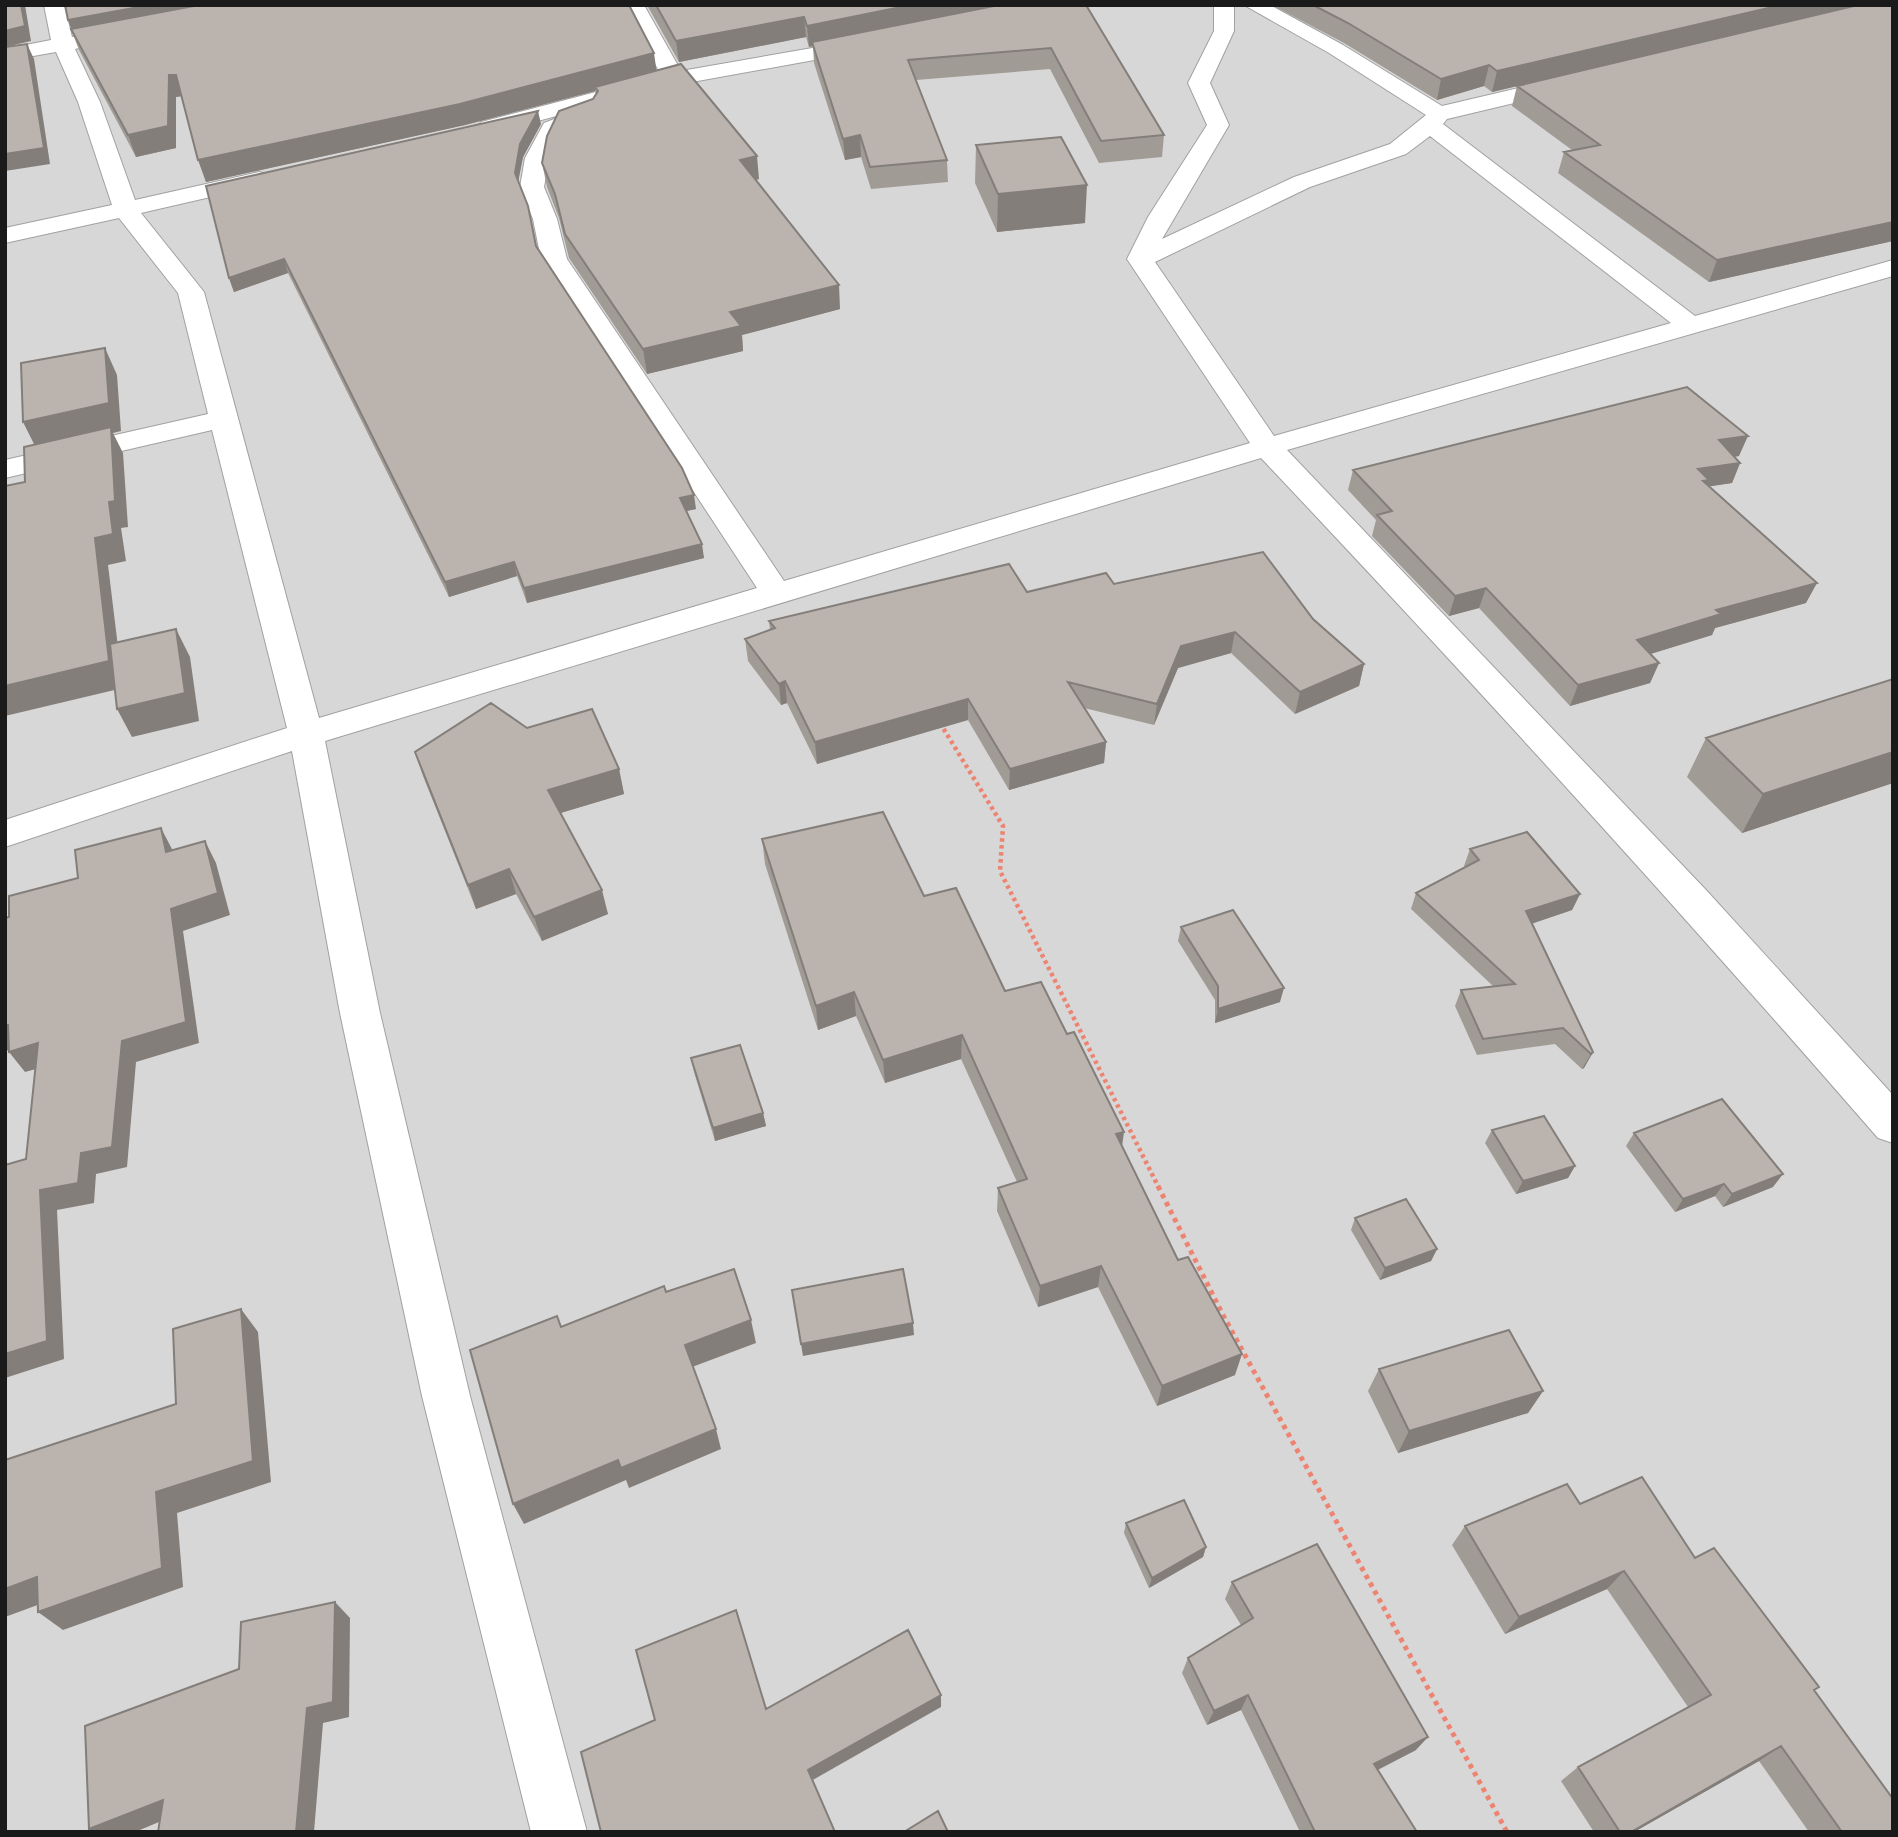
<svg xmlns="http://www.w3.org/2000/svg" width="1898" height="1837" viewBox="0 0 1898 1837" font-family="Arial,sans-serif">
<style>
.residential{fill:#d8d7d7}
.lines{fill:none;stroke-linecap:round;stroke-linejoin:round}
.minor-casing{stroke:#a1a1a1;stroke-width:2}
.path-far1{stroke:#ec8471;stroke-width:4.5;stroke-dasharray:3.5 3.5;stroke-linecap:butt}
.path{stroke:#ec8471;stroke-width:5;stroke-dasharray:4.5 4.5;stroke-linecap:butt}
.minor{fill:#fff;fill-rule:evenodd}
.wall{fill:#a19b96}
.shaded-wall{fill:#837e7a}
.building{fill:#bbb4ae;stroke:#837e7a;stroke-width:2}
</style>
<rect width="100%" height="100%" fill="#ebe8e1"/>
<path class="residential" d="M5 5H1893V1832H5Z"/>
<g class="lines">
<defs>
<path id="minor" d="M44 5H64L72 37 88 34 98 40 95 44 75 49 100 102 135 200 259 172 267 174 271 179 267 184 141 213 204 292 319 718 757 588 541 259 533 219 520 187 525 158 544 123 575 111 489 134 478 127 481 122 661 75 624 5H644L681 71 864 39 875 45 864 51 681 84 661 92 589 108 599 114 596 119 561 132 549 158 544 187 557 219 567 259 784 581 1250 443 1127 259 1148 217 1207 125 1188 83 1214 31V5H1234V31L1210 83 1229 125 1162 239 1294 177 1390 144 1426 115 1329 53 1244 5H1270L1343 45 1442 106 1566 77 1574 79 1577 84 1574 89 1447 119 1443 124 1695 316 1893 260V276L1287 450 1706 890 1893 1095V1143L1878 1138C1677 907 1472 681 1261 458L325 741 380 1013 470 1396 587 1832H531L422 1396 340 1013 292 751 5 847V820L287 728 212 430 5 478V460L208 414 178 293 119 218 5 243V228L112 205 78 102 56 52 5 61V49L51 40ZM1430 136 1671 323 1274 436 1155 262 1310 187 1406 154Z"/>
</defs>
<use href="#minor" class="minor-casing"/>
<path class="path-far1" d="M940 723 1003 826 1000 871 1159 1188"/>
<path class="path" d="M1158 1186 1224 1317 1507 1832"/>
<use href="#minor" class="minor"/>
</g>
<path class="wall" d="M65 5H194L657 70 759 179 756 180 840 309 742 335 743 351 647 374 569 258 559 218 547 187 542 163 593 99 596 94 595 91 465 125 206 182 181 96 176 97V148L136 157 79 50 71 29Z
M647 5H1086L1164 135 1162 157 1099 163 1050 69 916 80 947 160 948 182 871 189 861 157 845 160 814 63 813 46 809 47 806 37 679 62Z
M1272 5H1858L1492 92 1484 86 1437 100 1344 43Z
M1893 5V241L1709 282 1558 173 1564 152 1572 150 1512 106 1517 86Z
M541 124 523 157 518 182 536 246 696 509 686 511 704 558 527 603 517 576 449 597 288 273 234 292 229 278Z
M976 145 1085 223 997 232 975 183Z
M1739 456 1735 457 1740 463 1732 483 1709 486 1806 603 1715 628 1712 635 1650 654 1659 663 1650 683 1570 706 1479 608 1449 616 1372 536 1376 520 1348 490 1353 470Z
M1114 584 1313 619 1364 664 1359 686 1295 714 1231 653 1178 668 1154 725 1084 708 1106 742 1104 763 1009 790 968 720 817 764 787 703 781 705 748 661 745 639 770 630 769 621 1027 592Z
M1893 679V783L1742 833 1687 777 1706 738Z
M527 728 619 769 624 794 560 813 608 914 542 941 516 894 476 909 423 776 415 752Z
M762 839 924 896 1005 991 1122 1147 1235 1375 1157 1406 1098 1287 1038 1307 997 1211 998 1188 1017 1182 961 1059 885 1083 856 1016 818 1030 765 864Z
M1470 849 1580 894 1572 910 1531 924 1593 1052 1584 1068 1582 1069 1555 1044 1477 1055 1455 1006 1461 990 1493 986 1411 909 1416 893 1465 867 1464 866Z
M1181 927 1280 1002 1215 1023V1000L1178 941Z
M691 1058 763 1113 766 1126 715 1141 694 1072Z
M1492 1130 1575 1166 1568 1178 1516 1194 1485 1143Z
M1634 1133 1773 1187 1723 1207 1715 1196 1675 1212 1626 1146Z
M1355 1218 1437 1249 1431 1261 1380 1280 1351 1230Z
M1379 1369 1543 1391 1528 1413 1398 1453 1368 1391Z
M1580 1504 1695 1558 1814 1690 1893 1832H1809L1759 1761 1634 1832H1594L1561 1781 1578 1767 1688 1707 1607 1589 1505 1634 1452 1545 1465 1526Z
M1126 1523 1206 1547 1203 1557 1149 1588 1124 1533Z
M1232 1582 1416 1750 1378 1770 1417 1832H1300L1241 1710 1207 1725 1182 1673 1188 1658 1241 1625 1225 1599Z"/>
<path class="shaded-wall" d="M21 5H25L31 41 5 47V31Z
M150 5H194L196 10 73 33 68 20Z
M911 5H1013L812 42 813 46 809 47 807 26Z
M1781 5H1858L1492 92 1497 71Z
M804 17 806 37 679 62 676 41Z
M27 44 34 59 50 164 5 171V154Z
M654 53 657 74 595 87V91L465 125 206 182 198 160Z
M1489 65 1484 86 1437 100 1441 79Z
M169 75H176L183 96 176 97V148L136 157 128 135Z
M538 111 541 124 523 157 517 187 515 173 520 144Z
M860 135 861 157 845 160 843 139Z
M757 156 759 179 742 183 740 160Z
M1087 185 1085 223 997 232 998 194Z
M1893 222V241L1709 282 1717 260Z
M284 259 288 273 234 292 229 278Z
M839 285 840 309 742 335 743 351 647 374 643 349 730 312Z
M105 348 117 375 121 431 113 433 123 453 128 527 121 528 126 561 108 565 123 688 5 716V686L95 538 109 502 37 450 23 422Z
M1748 436 1739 456 1710 460 1719 440Z
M1740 463 1732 483 1706 487 1698 469Z
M694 495 696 509 682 512 680 498Z
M702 544 704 558 527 603 524 588Z
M514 562 517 576 449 597 445 582Z
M1817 583 1806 603 1715 628 1712 635 1628 661 1637 640 1716 610Z
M1486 588 1479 608 1449 616 1455 596Z
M176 629 190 657 199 721 132 737 117 709Z
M1235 632 1231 653 1178 668 1154 725 1157 704 1181 646Z
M1659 663 1650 683 1570 706 1578 685Z
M1364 664 1359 686 1295 714 1300 692Z
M785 681 787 703 781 705 779 684Z
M968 699V720L817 764 815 742Z
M1106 742 1104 763 1009 790 1010 769Z
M1893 752V783L1742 833 1763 794Z
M619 769 624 794 554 815 548 790Z
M161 828 173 851 166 852Z
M205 841 216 863 230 915 183 931 199 1043 136 1062 127 1167 96 1174 94 1203 57 1210 64 1359 5 1378V1354L40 1190 81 1153 171 909Z
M509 869 516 894 476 909 468 885Z
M602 890 608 914 542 941 534 917Z
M1580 894 1572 910 1519 928 1526 911Z
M1284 988 1280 1002 1215 1023 1218 1009Z
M854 992 856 1016 818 1030 816 1006Z
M8 1025 24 1046 5 1051V1026Z
M962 1035 961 1059 885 1083 883 1060Z
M38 1043 54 1064 25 1072 9 1052Z
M1593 1052 1584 1068 1582 1069 1591 1054Z
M763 1113 766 1126 715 1141 713 1128Z
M1124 1132 1121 1154 1116 1134Z
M1575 1166 1568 1178 1516 1194 1523 1181Z
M1783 1174 1773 1187 1723 1207 1732 1194Z
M1724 1184 1715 1196 1675 1212 1683 1199Z
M1437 1249 1431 1261 1380 1280 1385 1268Z
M1101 1266 1098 1287 1038 1307 1040 1286Z
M241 1309 258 1332 271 1482 177 1513 183 1587 63 1630 38 1612 156 1492Z
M751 1320 756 1343 692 1367 685 1345Z
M913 1323 914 1335 803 1356 801 1344Z
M1242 1354 1235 1375 1157 1406 1162 1386Z
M1543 1391 1528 1413 1398 1453 1409 1431Z
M716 1429 721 1449 629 1488 626 1480 524 1524 513 1504 618 1460Z
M1206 1547 1203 1557 1149 1588 1152 1578Z
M1624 1571 1607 1589 1505 1634 1519 1617Z
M37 1577 62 1596 5 1617V1589Z
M335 1602 350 1618 349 1717 323 1723 314 1832H296L307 1708Z
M941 1695V1707L811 1781 808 1770Z
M1248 1695 1241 1710 1207 1725 1214 1711Z
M1428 1737 1416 1750 1363 1777 1374 1764Z
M1781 1746 1759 1761 1634 1832H1631Z
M163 1800 183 1812 135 1832H94L89 1829Z"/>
<path class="building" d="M5 5H21L25 26 5 31Z
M65 5H150L68 20Z
M199 5H629L654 53 460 104 198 160 176 75H169L168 126 128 135 71 29Z
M656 5H911L807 26 804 17 676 41Z
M999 5H1086L1164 135 1101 141 1051 48 908 60 947 160 870 167 860 135 843 139 812 42Z
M1313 5H1781L1497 71 1489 65 1441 79 1348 23Z
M1858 5H1893V222L1717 260 1564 152 1600 145 1517 86Z
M27 44 44 148 5 154V47Z
M681 64 757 156 740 160 839 285 730 312 741 326 643 349 565 234 555 194 542 163 547 136 559 111 593 99 598 91 595 87Z
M538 111 520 144 515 173 528 206 536 246 682 468 694 495 680 498 702 544 524 588 514 562 445 582 284 259 229 278 206 186Z
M1061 137 1087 185 998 194 976 145Z
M105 348 109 403 23 422 21 363Z
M1687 387 1748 436 1719 440 1740 463 1698 469 1709 480 1703 481 1817 583 1716 610 1721 614 1637 640 1659 663 1578 685 1486 588 1455 596 1377 515 1392 511 1353 470Z
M111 427 115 501 109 502 113 534 95 538 109 661 5 686V486L25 482 24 447Z
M1263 552 1313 619 1364 664 1300 692 1235 632 1181 646 1157 704 1068 682 1106 742 1010 769 968 699 815 742 785 681 779 684 745 639 775 628 769 621 1009 564 1027 592 1106 573 1114 584Z
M176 629 185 693 117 709 110 644Z
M1893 679V752L1763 794 1706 738Z
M491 703 527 728 592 709 619 769 548 790 602 890 534 917 509 869 468 885 415 752Z
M883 812 924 896 956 888 1005 991 1041 982 1067 1034 1074 1032 1124 1132 1116 1134 1178 1260 1188 1257 1242 1354 1162 1386 1101 1266 1040 1286 998 1188 1027 1179 962 1035 883 1060 854 992 816 1006 762 839Z
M161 828 166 852 205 841 218 893 171 909 186 1022 122 1041 112 1147 81 1153 78 1183 40 1190 47 1341 5 1354V1165L26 1159 38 1043 9 1052 8 1025 5 1026V918L9 917V896L78 878 75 850Z
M1527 832 1580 894 1526 911 1593 1052 1591 1054 1563 1028 1483 1039 1461 990 1515 984 1416 893 1479 860 1470 849Z
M1233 910 1284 988 1218 1009V986L1181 927Z
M740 1045 763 1113 713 1128 691 1058Z
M1722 1099 1783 1174 1732 1194 1724 1184 1683 1199 1634 1133Z
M1544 1116 1575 1166 1523 1181 1492 1130Z
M1406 1199 1437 1249 1385 1268 1355 1218Z
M734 1269 751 1320 685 1345 716 1429 621 1468 618 1460 513 1504 470 1350 557 1316 561 1327 664 1286 666 1292Z
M903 1269 913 1323 801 1344 792 1290Z
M241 1309 253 1461 156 1492 162 1568 38 1612 37 1577 5 1589V1460L176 1404 173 1329Z
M1509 1330 1543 1391 1409 1431 1379 1369Z
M1642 1477 1695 1558 1714 1548 1819 1687 1814 1690 1893 1799V1832H1842L1781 1746 1631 1832H1620L1578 1767 1711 1695 1624 1571 1519 1617 1465 1526 1567 1484 1580 1504Z
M1184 1500 1206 1547 1152 1578 1126 1523Z
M1317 1544 1428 1737 1374 1764 1417 1832H1315L1248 1695 1214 1711 1188 1658 1253 1618 1232 1582Z
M335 1602 333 1702 307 1708 296 1832H158L163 1800 89 1829 85 1726 239 1669 241 1622Z
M736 1610 766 1709 908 1630 941 1695 808 1770 835 1832H601L581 1752 655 1720 636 1650Z
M938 1811 948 1832H904Z"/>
<rect width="1898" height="1837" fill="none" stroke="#1a1a1a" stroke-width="14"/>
</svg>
